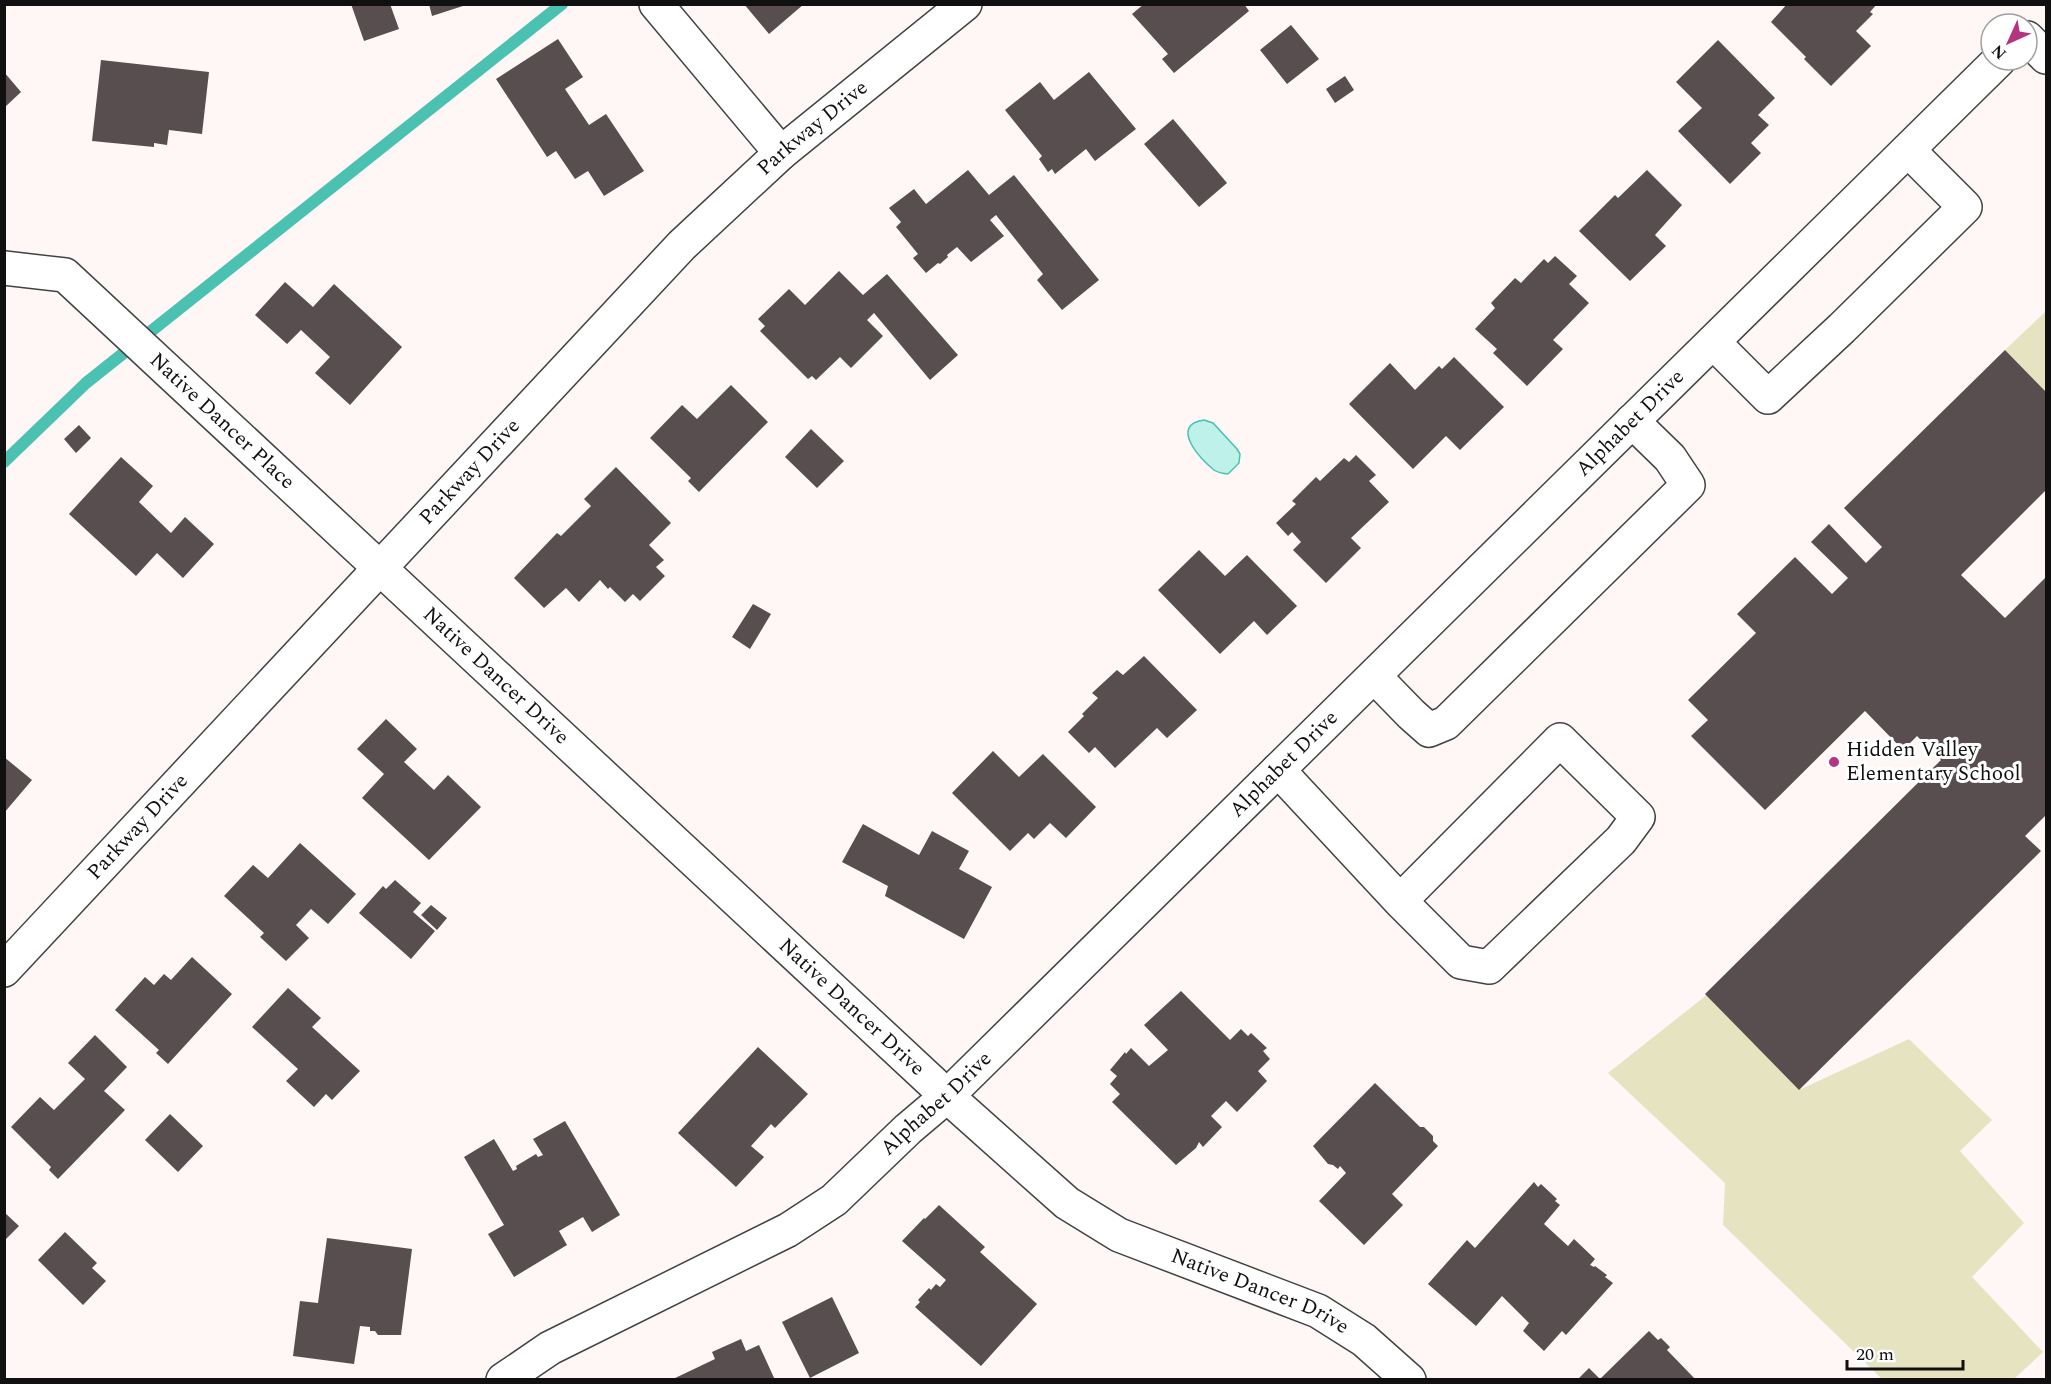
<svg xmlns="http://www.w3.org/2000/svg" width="2051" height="1384" viewBox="0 0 2051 1384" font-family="Spectral,serif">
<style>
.green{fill:#e6e4c0}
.water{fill:#bdf1e9;stroke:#4bc1b1;stroke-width:1.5}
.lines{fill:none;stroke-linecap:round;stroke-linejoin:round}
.stream{stroke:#4bc1b1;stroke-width:12}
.building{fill:#584d4f}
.minor-casing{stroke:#434343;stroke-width:36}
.minor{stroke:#fff;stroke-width:33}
.poi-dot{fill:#b4347f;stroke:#fff;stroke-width:2}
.labels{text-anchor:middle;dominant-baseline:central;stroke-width:6;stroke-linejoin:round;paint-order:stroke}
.street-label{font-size:21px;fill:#101010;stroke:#fff}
.poi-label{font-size:21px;fill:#101010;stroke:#fff;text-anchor:start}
</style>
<rect width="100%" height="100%" fill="#fef7f5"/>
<path class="green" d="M2046 311V393L2005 350Z
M1708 994 1801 1089 1909 1039 1992 1120 1960 1151 2024 1223 1972 1277 2043 1352 2014 1379H1882L1723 1225 1725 1183 1608 1073Z"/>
<path class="water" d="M1204 420 1213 423 1237 449 1240 454 1239 463 1228 474C1223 473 1218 473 1214 470 1200 459 1169 425 1204 420Z"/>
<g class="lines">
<path class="stream" d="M4 462 86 383 562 4"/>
</g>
<path class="building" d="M351 4H390L399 29 364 41Z
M429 4H465L466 5 432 16Z
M744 4H804L769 34Z
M1144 4H1244L1249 11 1174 73 1162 59 1168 54 1132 14Z
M1787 4H1877L1870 12 1873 14 1856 31 1871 46 1831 86 1804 59 1806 57 1771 22Z
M1291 25 1319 59 1287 84 1260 50Z
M558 39 583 77 565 89 589 125 606 114 644 171 604 196 588 171 575 179 556 151 547 157 496 79Z
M1718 40 1775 98 1758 115 1769 125 1751 143 1761 153 1730 184 1678 131 1702 108 1676 82Z
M101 60 209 72 202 134 169 130 167 145 154 143V147L92 141Z
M4 72 21 92 4 108Z
M1089 72 1136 129 1095 161 1086 149 1055 174 1052 169 1048 172 1039 159 1042 156 1005 110 1040 82 1054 100Z
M1345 76 1354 90 1335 103 1326 89Z
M1173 119 1227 183 1199 207 1144 144Z
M968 170 989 195 1014 175 1099 280 1062 310 1037 280 1043 274 996 215 990 220 1004 236 971 262 957 247 947 255 948 257 940 264 938 263 926 273 913 258 918 254 896 227 901 222 889 208 914 189 926 204Z
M1647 170 1682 205 1655 235 1666 246 1630 281 1579 231 1615 195 1618 198Z
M1555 256 1577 276 1569 284 1589 303 1553 340 1563 349 1527 386 1493 353 1497 349 1475 329 1495 308 1491 303 1515 278 1521 283 1544 259 1548 263Z
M839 271 863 295 887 274 958 355 930 380 874 313 867 320 883 336 851 368 840 357 816 380 812 376 808 379 760 331 765 326 758 319 789 289 805 305Z
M285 282 313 307 334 284 402 347 350 405 315 373 330 357 301 330 287 344 255 315Z
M2005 350 2046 392V490L1961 575 2005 618 2046 577V815L2025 836 2041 851 1799 1090 1705 994 1941 760 1917 736 1903 750 1865 711 1765 810 1691 736 1708 720 1688 700 1756 633 1737 614 1795 557 1832 594 1848 578 1811 542 1829 524 1866 563 1882 547 1844 508Z
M1454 357 1504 407 1460 450 1446 436 1413 469 1349 404 1390 363 1415 390 1439 366 1442 369Z
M731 385 768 422 699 492 688 481 691 478 650 438 682 405 697 419Z
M79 425 91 438 76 453 64 439Z
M811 429 844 461 817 488 785 457Z
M1356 455 1376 475 1369 481 1389 502 1351 538 1361 548 1326 583 1293 550 1301 542 1292 532 1288 536 1276 523 1296 504 1292 501 1316 477 1320 481 1344 458 1349 462Z
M121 457 153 486 139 502 171 533 185 517 214 544 183 578 157 553 136 576 69 514Z
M616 467 671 523 649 545 664 560 656 567 665 576 640 601 633 594 625 602 610 587 608 589 600 580 579 602 566 588 544 608 514 578 557 533 561 536 591 506 584 499Z
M1199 550 1225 576 1247 555 1297 606 1267 635 1254 621 1220 654 1158 590Z
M753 604 771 614 750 649 732 637Z
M1144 656 1197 710 1167 738 1157 728 1115 768 1095 747 1089 753 1068 732 1084 716 1082 714 1098 698 1092 693 1117 670 1123 675Z
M386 719 417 749 404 762 434 790 448 775 481 807 429 860 362 798 384 774 357 749Z
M993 751 1019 777 1043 754 1096 807 1066 838 1050 823 1034 839 1028 833 1010 851 952 793Z
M4 757 32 780 4 813Z
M863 824 919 855 932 831 969 851 959 869 992 887 964 939 885 896 888 886 842 862Z
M300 843 356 894 328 924 311 909 296 925 309 938 286 961 260 937 264 933 224 896 253 865 268 878Z
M395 880 421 903 413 912 435 931 411 959 359 913 383 886 386 889Z
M431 905 447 918 437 930 421 915Z
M192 957 232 994 168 1064 156 1053 159 1050 115 1010 145 977 154 985 164 974 171 980Z
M288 988 321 1018 312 1027 360 1071 332 1100 326 1094 314 1107 286 1081 298 1069 252 1027Z
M1181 991 1230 1040 1241 1029 1248 1036 1251 1033 1267 1048 1263 1051 1270 1059 1258 1071 1267 1081 1237 1112 1226 1101 1211 1116 1222 1127 1203 1147 1199 1142 1196 1148 1176 1165 1112 1102 1120 1094 1110 1084 1117 1076 1110 1070 1125 1052 1126 1054 1131 1048 1149 1066 1168 1050 1144 1025Z
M95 1035 127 1067 104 1091 125 1110 58 1179 49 1170 51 1167 11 1127 40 1097 54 1110 85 1079 68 1063Z
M758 1047 808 1094 775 1128 771 1124 751 1146 764 1157 736 1187 678 1133Z
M1375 1083 1420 1127H1424L1433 1136V1141L1438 1146 1392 1194 1403 1205 1364 1245 1319 1201 1346 1173 1340 1166 1338 1169 1333 1165 1328 1164 1313 1146Z
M170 1114 203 1146 178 1172 145 1140Z
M565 1121 620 1215 592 1232 583 1217 559 1231 567 1245 514 1277 488 1234 504 1225 464 1157 494 1139 513 1171 517 1169 516 1166 536 1154 538 1157 543 1155 533 1139Z
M1534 1182 1538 1187 1541 1184 1557 1199 1555 1201 1560 1205 1544 1224 1568 1246 1574 1239 1595 1259 1590 1265 1594 1267 1595 1266 1607 1275 1605 1277 1613 1283 1566 1335 1562 1331 1544 1351 1523 1331 1529 1323 1502 1296 1476 1326 1428 1284 1467 1240 1475 1248Z
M939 1205 985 1247 980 1252 1037 1304 981 1366 915 1307 920 1302 918 1300 929 1288 931 1290 936 1284 940 1287 946 1280 902 1241 924 1218 925 1219Z
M4 1212 19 1226 4 1241Z
M65 1232 97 1263 92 1268 106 1281 83 1305 38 1260Z
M327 1238 412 1249 401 1335H378L375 1331H370V1327L360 1326 354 1364 293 1356 300 1301 318 1303Z
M832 1297 859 1353 810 1378 782 1322Z
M1649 1331 1658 1340 1661 1338 1670 1347 1667 1350 1696 1380H1577L1589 1368 1600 1379Z
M741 1339 746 1351 759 1345 775 1380H671L715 1359 712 1352Z"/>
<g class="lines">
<defs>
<g id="minor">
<path d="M656 4 781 153"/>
<path d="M2027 38 2046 57"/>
<path id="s1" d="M4 268 65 275 947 1096 1067 1203 1119 1235 1318 1311 1364 1340 1409 1380"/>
<path d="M1713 342 1768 397 1842 328 1965 207 1908 150"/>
<path d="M1374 676 1411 714 1429 730 1446 723 1688 485 1670 458 1632 421"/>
<path d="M1278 770 1400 901 1461 962 1489 967 1621 840 1638 817 1560 740 1400 901"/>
<path id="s2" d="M4 970 682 245 781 153 965 4"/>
<path id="s3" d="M503 1380 550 1348 788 1230 834 1200 908 1129 947 1096 1999 60"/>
</g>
</defs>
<use href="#minor" class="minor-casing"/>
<use href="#minor" class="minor"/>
</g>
<circle class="poi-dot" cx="1834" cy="762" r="6"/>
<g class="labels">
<g class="street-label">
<text stroke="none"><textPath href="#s2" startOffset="1168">Parkway Drive</textPath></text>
<text stroke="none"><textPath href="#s1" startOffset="276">Native Dancer Place</textPath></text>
<text stroke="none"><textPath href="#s3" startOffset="1490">Alphabet Drive</textPath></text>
<text stroke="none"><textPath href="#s2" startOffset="682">Parkway Drive</textPath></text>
<text stroke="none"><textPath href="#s1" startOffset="650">Native Dancer Drive</textPath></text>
<text stroke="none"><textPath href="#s3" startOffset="1004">Alphabet Drive</textPath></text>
<text stroke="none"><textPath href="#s2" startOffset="196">Parkway Drive</textPath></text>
<text stroke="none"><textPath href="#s1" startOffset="1136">Native Dancer Drive</textPath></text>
<text stroke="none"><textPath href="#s3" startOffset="518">Alphabet Drive</textPath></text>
<text stroke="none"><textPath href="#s1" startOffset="1640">Native Dancer Drive</textPath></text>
</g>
<g class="poi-label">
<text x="1846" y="750">Hidden Valley<tspan x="1846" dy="24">Elementary School</tspan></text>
</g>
</g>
<rect width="2051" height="1384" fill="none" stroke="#101010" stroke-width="12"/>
<g transform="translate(2009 42) rotate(225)"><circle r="28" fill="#ffffff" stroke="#9f9f9f" stroke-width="1.5"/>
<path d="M0-4.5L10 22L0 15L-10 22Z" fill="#b4347f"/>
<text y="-9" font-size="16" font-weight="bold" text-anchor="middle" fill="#101010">N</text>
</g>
<path d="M1847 1360v9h116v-9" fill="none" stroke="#101010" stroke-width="3"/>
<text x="1856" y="1360" font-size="18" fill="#101010" stroke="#ffffff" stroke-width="4.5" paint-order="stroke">20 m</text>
</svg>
